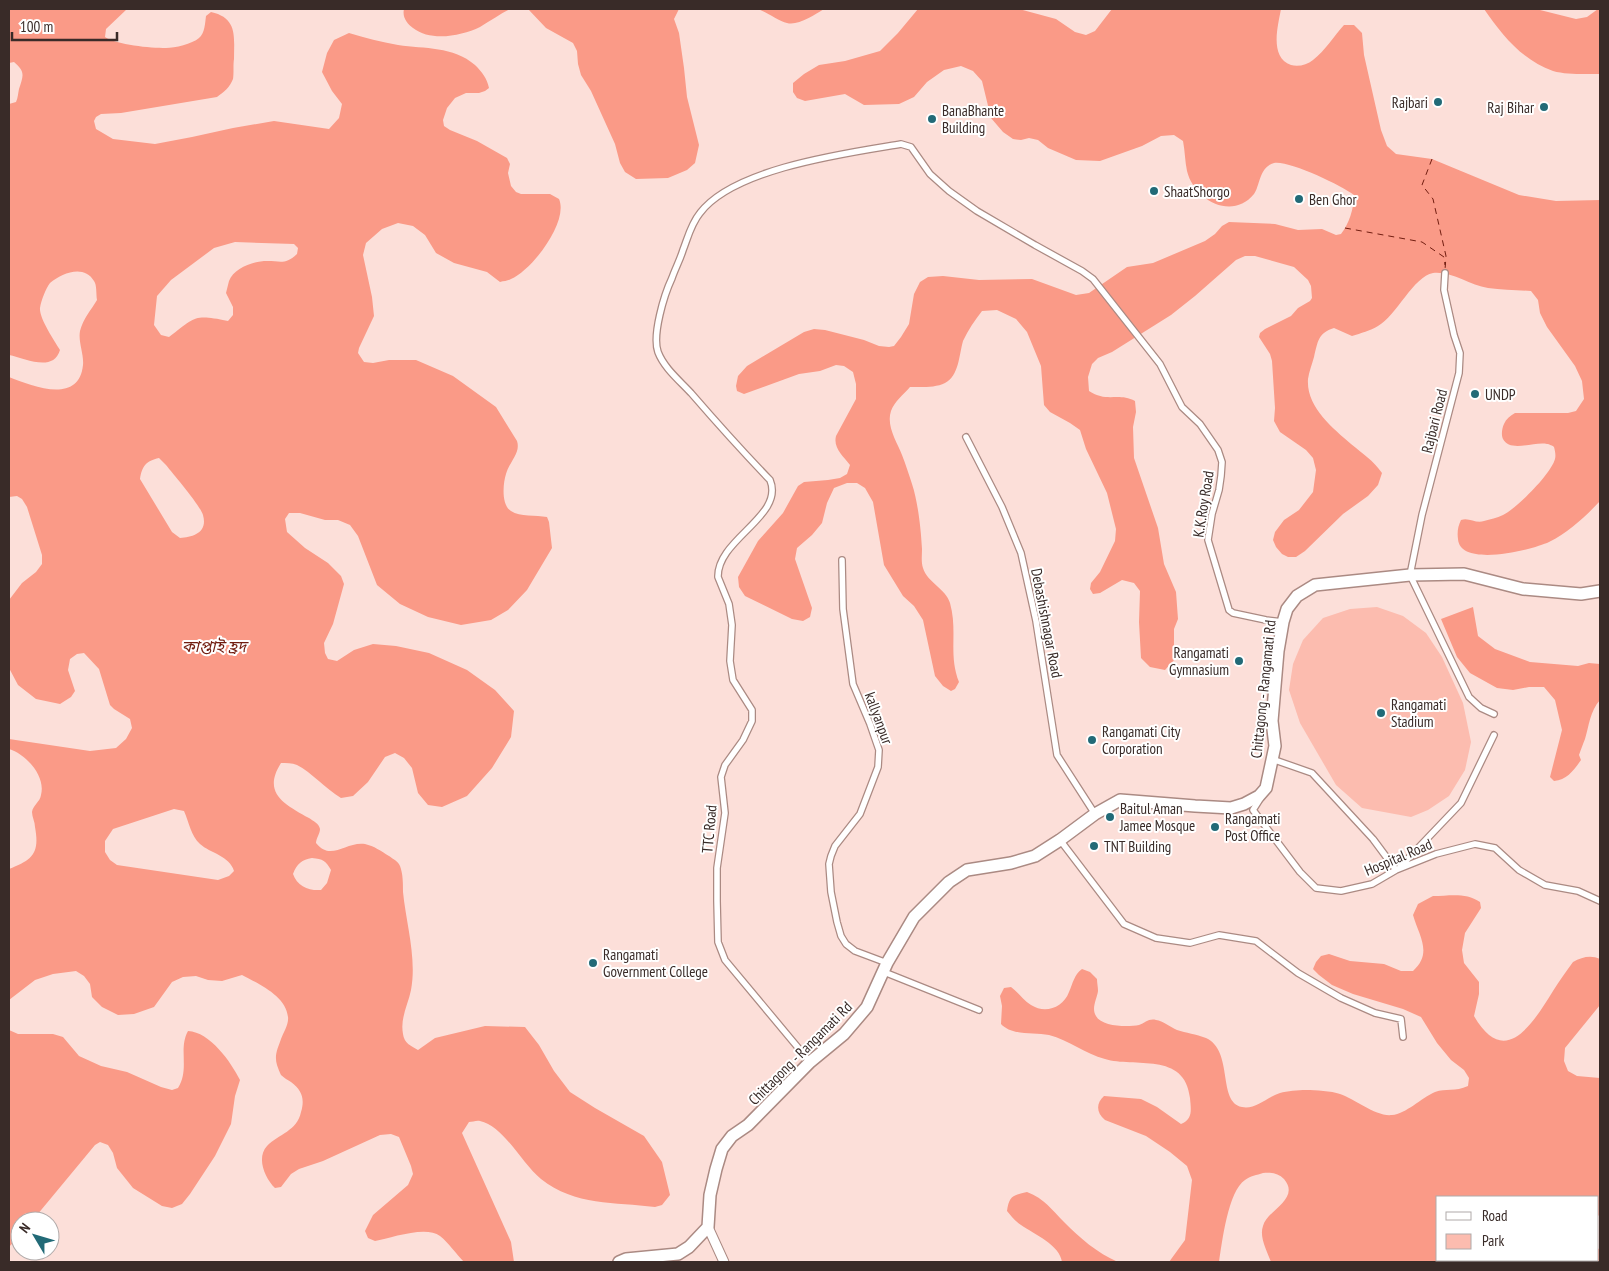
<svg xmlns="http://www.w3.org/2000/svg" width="1609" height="1271" viewBox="0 0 1609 1271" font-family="'PT Sans Narrow','Noto Sans Bengali',sans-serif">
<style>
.green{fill:#fcbcaf}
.forest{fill:#fa9a87;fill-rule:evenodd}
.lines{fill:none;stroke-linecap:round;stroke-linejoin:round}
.ferry{stroke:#711d10;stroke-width:1;stroke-dasharray:6 5;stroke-linecap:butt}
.street-casing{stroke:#ab8a83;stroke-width:8}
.secondary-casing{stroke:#ab8a83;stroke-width:11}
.highway-casing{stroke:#ab8a83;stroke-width:14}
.street{stroke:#fff;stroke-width:5.5}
.secondary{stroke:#fff;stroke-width:9}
.highway{stroke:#fff;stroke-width:11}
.poi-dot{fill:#226a77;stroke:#fff;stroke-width:2}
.labels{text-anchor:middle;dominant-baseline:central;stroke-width:4;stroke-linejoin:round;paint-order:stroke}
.poi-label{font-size:15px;fill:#392b28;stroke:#fff;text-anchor:start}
.street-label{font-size:15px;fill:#392b28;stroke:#fff}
.water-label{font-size:16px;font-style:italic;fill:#711d10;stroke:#fff}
</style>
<rect width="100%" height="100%" fill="#fcdfd9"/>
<path class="green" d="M1377 607 1403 616 1426 633 1442 657 1463 703 1471 742 1465 770 1449 796 1428 810 1411 817 1362 808 1336 785 1300 723 1289 690 1293 664 1303 640 1323 618 1350 609Z"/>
<path class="forest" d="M9 9H127L106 29 105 37C117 45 150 48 166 48 175 48 192 44 199 38 205 33 205 23 206 16L211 12C238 18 234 37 234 59 233 65 234 73 233 79 230 87 224 92 217 97L121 113 101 114 96 117 94 121 96 129 113 139 155 144 192 137 233 128 274 121 329 129 339 118 342 104 332 91 322 72 327 53 334 40 349 33C365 38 381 42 398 45 425 49 453 46 475 65 482 72 487 78 489 88L485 91 479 93H466L455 98 447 108 443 120 444 126 450 130 477 141 507 158 510 164 508 173 511 186 516 192 521 194H550L559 199C569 222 532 270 511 279 508 281 504 281 500 282L487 272 454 263 436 253 425 235 413 226 398 223 382 229 366 243 363 255 372 297 374 316 359 348 358 353 364 362 373 363 389 360H416L453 376 496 407 517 441C521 453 509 462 506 474 503 483 501 505 511 511 520 517 536 515 547 517L549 522 552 548 527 590 508 610 491 620 461 625 428 617 400 604 377 585 358 536 350 525 338 520H325L300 513H289L285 519 287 532 305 548 328 563 341 576 344 584 333 624 324 643 325 653 328 659 337 661 354 650 373 644 396 646 429 653 467 670 495 690 514 711 511 737 492 768 467 796 442 807 428 805 418 793 412 768 404 758 395 753 385 757 368 782 353 796 341 798C326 789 311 772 297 765 292 763 286 763 281 763 262 793 284 804 309 818 313 821 319 823 320 829 320 834 316 838 316 843 331 862 346 841 365 844 374 846 381 851 389 856 393 859 398 861 400 866 403 874 403 883 403 892 406 923 417 958 411 990 408 1005 400 1018 403 1034 404 1043 411 1046 418 1050L435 1038 485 1026 525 1027 539 1045 554 1071 570 1092 595 1108 644 1136 662 1162 670 1195 662 1205 655 1207C615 1202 575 1206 541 1179 522 1164 504 1126 480 1121 477 1120 472 1122 469 1122L462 1133 511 1242 514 1262H464C456 1254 449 1243 440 1236 426 1225 391 1238 375 1241L368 1238 365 1231 373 1215 408 1185 413 1174 411 1166 399 1137 391 1134 380 1135 323 1161 299 1169 291 1174 281 1187 275 1188C265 1178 256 1158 267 1146 279 1134 297 1131 301 1112 305 1099 302 1090 291 1082 288 1080 284 1078 281 1075 280 1073 278 1068 277 1065 274 1055 278 1048 281 1039 283 1033 289 1024 288 1017 286 996 259 984 242 975L222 981 208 980 196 976 183 977 172 982 154 1007 134 1014 118 1015 102 1007 92 997 90 984 84 976 76 971 53 974 35 980 9 1000V869C32 860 40 854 35 827 35 822 32 817 32 812 33 805 40 802 41 795 46 776 26 754 9 749V739L90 751 116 748 126 739 132 728 130 719 114 709 110 705 99 669 84 653 77 654 70 659 68 670 75 691 71 697 60 704 36 699 18 685 9 668V600L22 583 36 572 42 564V555L27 507 22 499 17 496 9 497V377C32 386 79 405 83 365 84 354 78 342 80 331 83 319 91 310 97 300 96 294 97 285 94 281 84 264 62 273 50 283 46 288 41 301 40 308 39 318 54 340 60 350 53 373 25 358 9 355V104L16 102C18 98 18 93 19 89 23 76 26 72 14 62L9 63ZM235 242 294 244 298 248 297 254C285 265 281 261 267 261 253 261 234 268 229 281 228 285 227 289 226 293L233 307V315L228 321C193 314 196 317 169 337L161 335 154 325 157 296 171 280 214 248ZM159 458 166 465C174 475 200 505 203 515 208 533 193 537 180 538L172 532 140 479C142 466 146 461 159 458ZM174 809 184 811C189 822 191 836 200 844 210 853 230 856 234 871L229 876 218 880 117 865 110 860 105 852V841L113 829ZM312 858C323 859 326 861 331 870L327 883 321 890C309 891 297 886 293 874 297 863 302 860 312 858Z
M404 9H510C500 14 490 21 480 27 461 36 431 42 413 28 407 24 402 17 404 9Z
M528 9H679L674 19 679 33 684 68 687 97 699 145 695 163 687 170 668 178 636 179 625 172 620 163 615 144 591 91 581 75 578 64 577 51 573 43 546 28Z
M758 9H824C814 15 798 26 787 23 779 21 766 12 758 9Z
M918 9H1019L1056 19 1075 32 1086 35 1095 31 1112 9H1281C1278 26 1269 57 1291 65 1298 67 1307 65 1313 60 1325 51 1334 36 1344 25H1354L1362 33 1364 55 1381 130 1387 146 1396 154 1432 159 1519 195 1556 201 1600 200V501C1585 517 1569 532 1549 542 1532 550 1460 568 1458 539 1457 532 1458 526 1461 520 1469 517 1476 524 1484 521 1490 519 1497 518 1503 515 1517 508 1551 474 1555 459 1556 455 1555 451 1554 447 1553 446 1549 444 1547 444 1535 441 1510 453 1503 439 1501 435 1502 428 1504 424 1506 419 1510 416 1515 413H1568L1576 411 1584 399 1582 381 1575 366 1547 327 1540 313 1538 300 1531 291C1517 290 1502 290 1488 288 1469 285 1452 271 1433 273 1414 276 1396 316 1378 326 1370 331 1361 333 1352 336L1334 328C1318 333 1318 341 1314 357 1312 364 1309 372 1308 379 1306 407 1333 428 1351 444 1363 454 1373 460 1382 473L1378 485 1368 496 1343 514 1305 551 1296 557H1288L1282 554 1276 547 1273 540 1275 532 1284 520 1299 510 1313 492 1316 470 1313 458 1306 450 1280 432 1274 421 1275 408 1272 361 1270 354 1259 337 1260 333 1265 329 1291 316 1298 308 1310 301 1312 298 1311 286 1308 280 1294 267 1255 256H1245L1236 260 1195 296 1171 315 1112 352 1098 358 1092 364 1088 377 1089 391C1107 403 1118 392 1135 401L1136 412 1133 427 1134 458 1158 528 1164 564 1176 592 1178 619 1174 629V660L1165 670 1150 667 1141 658 1139 622 1140 591 1134 583 1122 580 1100 593 1093 594 1090 589 1091 583 1100 572 1115 541 1116 529 1107 493 1086 449 1080 430 1070 423 1050 412 1044 405 1041 366 1027 332 1016 319 997 310 982 311C975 320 968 330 963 341 959 355 959 376 945 383 935 388 921 387 910 387 904 394 894 402 891 411 886 426 897 442 902 455 906 465 909 475 912 484 918 502 921 530 922 549 922 555 921 562 923 568 927 582 946 589 950 603 958 632 948 654 959 682L955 689 951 691 943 686 935 676 923 620 914 606 903 596 884 565 873 502 865 488 857 483H847L834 488 827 503 822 523 812 535 797 548 795 559 812 608 810 617 803 621 792 619 745 596 739 587 738 577 758 541 783 513 798 486 804 482 828 480 840 478 847 474 850 465C843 456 833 448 836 436L856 399V384L853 372 844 366 836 365 820 371 799 374 744 394 737 391 736 386 738 376 747 366 804 332 814 329 825 330 864 340 879 346 889 347 894 346 901 337 909 324 914 294 920 282 928 277 943 276 979 280 1032 279 1076 295 1089 293 1127 267 1153 263 1205 241 1215 234 1222 226 1229 222 1275 224 1298 230 1322 229 1336 235 1341 234C1349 224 1354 208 1354 195 1341 185 1288 160 1274 163 1259 167 1260 186 1254 194 1232 221 1194 200 1187 171 1185 162 1185 151 1183 141L1174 135 1161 136 1142 146 1100 161 1076 160 1048 148 1038 140 1029 138 1021 140 1013 139 1003 132 991 118 982 81 973 71 961 66 944 70 927 82 914 97 899 104 864 105 845 94 805 101 797 98 793 92V83L804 74 819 65 845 61 880 51 898 33Z
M1484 9H1536L1576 19 1587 17 1598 9H1600V74C1586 74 1567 75 1553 71 1522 60 1502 35 1484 9Z
M1473 607 1478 636 1495 649 1530 662 1578 666 1589 663 1600 664V700C1590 711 1589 726 1585 739 1583 744 1581 749 1579 755L1581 760C1574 770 1567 780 1554 781L1550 777 1562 730 1555 700 1544 687H1529L1513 690 1497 688 1470 673 1457 657 1441 619Z
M1433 896C1449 896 1466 892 1480 902L1481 908 1465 933 1462 950 1464 963 1479 982V994L1474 1016C1505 1070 1533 1023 1553 991 1559 981 1566 972 1573 962 1582 957 1591 955 1600 959V1005L1565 1048 1564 1061 1568 1071 1577 1076 1600 1078V1214L1598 1216V1197H1438V1260H1482L1480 1262H1271C1267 1251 1259 1237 1263 1226 1267 1210 1301 1199 1284 1179 1278 1173 1270 1172 1263 1173 1257 1175 1250 1176 1245 1180 1228 1191 1222 1243 1219 1262H1169L1185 1240 1192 1180 1187 1166 1170 1152 1146 1136 1105 1120C1096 1113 1096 1103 1104 1096L1141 1099 1157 1107 1181 1124C1193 1119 1191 1110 1190 1098 1185 1051 1134 1068 1105 1059 1085 1054 1069 1040 1049 1035 1034 1032 1012 1036 1001 1024L1002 1006 1000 996 1004 988 1011 987C1018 992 1023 1000 1031 1005 1045 1014 1063 1008 1069 992 1073 983 1074 975 1082 969L1090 972 1097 979C1097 983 1098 987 1098 991 1097 999 1091 1008 1096 1016 1102 1027 1128 1027 1139 1025 1145 1023 1149 1018 1156 1020 1163 1021 1170 1027 1177 1030 1186 1033 1196 1034 1206 1038 1234 1051 1217 1102 1242 1107 1255 1110 1267 1097 1280 1093 1287 1091 1298 1090 1306 1090 1316 1090 1331 1091 1340 1094 1355 1099 1376 1117 1392 1115 1406 1114 1421 1098 1435 1092 1446 1088 1455 1092 1468 1086L1469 1078 1464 1070 1451 1060 1437 1043 1421 1017 1403 1009 1353 994 1332 985 1319 975 1313 969 1316 962 1321 956 1329 954 1350 961 1384 964 1401 971H1413C1433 953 1419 936 1413 915L1418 904Z
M9 1030 18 1034H53L63 1037 79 1056 101 1066 127 1072 161 1087 172 1090 178 1088C190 1069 178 1049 188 1031 210 1032 231 1062 240 1080L235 1096 231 1124 215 1156 190 1194 182 1204 172 1208 162 1206 133 1188 117 1168 113 1153 108 1145 100 1142 95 1145 32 1221H20V1235L9 1247Z
M1027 1192C1045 1199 1051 1209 1064 1222 1080 1238 1097 1253 1118 1262H1062C1060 1245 1034 1234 1021 1225 1016 1222 1011 1216 1007 1211 1009 1196 1013 1195 1027 1192Z
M1600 1248V1262H1560L1564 1260H1598V1249Z"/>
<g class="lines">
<path class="ferry" d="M1432 159 1422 185 1433 199 1446 256 1445 270
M1345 228 1422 242 1444 257 1445 265"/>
<defs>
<path id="street" d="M1445 273 1444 290 1454 335 1460 353 1459 373 1422 515 1410 575 1469 697 1481 708 1494 714
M966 437 1002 507 1021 553 1036 621 1057 755 1095 814
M842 560 843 609 853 684 870 724 879 750 878 767 860 814 835 846 831 856 829 864 831 892 837 922 841 936 846 944 855 951 887 963
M1272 759 1312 773 1373 839 1396 870
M1260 799 1253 810 1300 872 1316 888 1341 891 1372 884 1396 870 1436 854 1475 844 1495 848 1519 870 1545 885 1578 891 1600 901
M1060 840 1124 924 1156 938 1190 943 1219 935 1256 941 1298 973 1341 998 1375 1013 1401 1019 1403 1037
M1400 867 1461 803 1494 735
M884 972 979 1010
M810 1062 725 960 718 942 717 901V868L725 813 721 777 725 765 743 740 752 721V710L733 680 730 661 732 625 729 604 718 577C717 539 785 516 770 480 743 452 717 423 691 393 680 381 664 368 658 352 652 335 664 295 672 278 675 269 680 260 683 250 688 237 691 224 700 213 734 168 847 153 901 144L911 147 930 174 949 191 977 211 1035 245 1082 271 1093 279 1160 364 1182 407 1200 424 1218 450 1222 462 1221 476 1219 490 1212 514 1208 540 1229 610 1233 613 1266 620 1283 622"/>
<path id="secondary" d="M708 1227 724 1262"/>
<path id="highway" d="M619 1262 626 1259 678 1254 689 1247 708 1227 710 1195 716 1169 722 1149 732 1136 748 1125 810 1062 844 1034 867 1007 887 963 914 917 949 882 967 870 1011 863 1035 856 1060 840 1095 814 1120 800 1195 806 1231 808 1244 804 1259 796 1266 788 1275 746 1272 721 1278 651 1283 622 1287 609 1297 596 1315 585 1410 575 1464 574 1523 589 1581 594 1600 591"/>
</defs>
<use href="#street" class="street-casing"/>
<use href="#secondary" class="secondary-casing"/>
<use href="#highway" class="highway-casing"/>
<use href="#street" class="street"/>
<use href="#secondary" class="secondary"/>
<use href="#highway" class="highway"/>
</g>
<g class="poi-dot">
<circle cx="1438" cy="102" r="5"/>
<circle cx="1544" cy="107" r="5"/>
<circle cx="932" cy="119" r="5"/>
<circle cx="1154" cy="191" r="5"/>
<circle cx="1299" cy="199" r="5"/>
<circle cx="1475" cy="394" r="5"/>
<circle cx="1239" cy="661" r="5"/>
<circle cx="1381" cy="713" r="5"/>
<circle cx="1092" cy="740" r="5"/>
<circle cx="1110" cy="817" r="5"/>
<circle cx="1215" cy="827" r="5"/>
<circle cx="1094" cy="846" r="5"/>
<circle cx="593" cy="963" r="5"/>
</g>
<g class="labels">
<g class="poi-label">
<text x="1428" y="102" text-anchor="end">Rajbari</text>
<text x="1534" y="107" text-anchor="end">Raj Bihar</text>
<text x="942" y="110">BanaBhante<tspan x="942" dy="17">Building</tspan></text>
<text x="1164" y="191">ShaatShorgo</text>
<text x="1309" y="199">Ben Ghor</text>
<text x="1485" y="394">UNDP</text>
<text x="1229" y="652" text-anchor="end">Rangamati<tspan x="1229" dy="17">Gymnasium</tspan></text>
<text x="1391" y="704">Rangamati<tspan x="1391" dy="17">Stadium</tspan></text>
<text x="1102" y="731">Rangamati City<tspan x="1102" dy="17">Corporation</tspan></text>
<text x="1120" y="808">Baitul Aman<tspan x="1120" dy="17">Jamee Mosque</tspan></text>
<text x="1225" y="818">Rangamati<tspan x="1225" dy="17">Post Office</tspan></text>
<text x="1104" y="846">TNT Building</text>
<text x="603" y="954">Rangamati<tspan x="603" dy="17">Government College</tspan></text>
</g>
<g class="street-label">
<text transform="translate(1434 421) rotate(-76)">Rajbari Road</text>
<text transform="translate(1203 504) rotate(-81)">K.K.Roy Road</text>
<text transform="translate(1047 623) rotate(79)">Debashishnagar Road</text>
<text transform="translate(1263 689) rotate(-84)">Chittagong - Rangamati Rd</text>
<text transform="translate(879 718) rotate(70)">kallyanpur</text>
<text transform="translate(709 829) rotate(-85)">TTC Road</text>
<text transform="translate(1398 857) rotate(-23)">Hospital Road</text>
<text transform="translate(800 1053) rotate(-45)">Chittagong - Rangamati Rd</text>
</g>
<g class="water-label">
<text x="214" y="646">কাপ্তাই হ্রদ</text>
</g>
</g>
<rect width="1609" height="1271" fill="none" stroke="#392b28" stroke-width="20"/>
<rect x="1436" y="1196" width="162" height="65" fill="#ffffff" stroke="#b0aaa9"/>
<rect x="1446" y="1212" width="25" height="8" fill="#ffffff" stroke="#b0aaa9"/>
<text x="1482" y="1221" font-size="15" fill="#392b28">Road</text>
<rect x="1446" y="1234" width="25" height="15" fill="#fcbcaf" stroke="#b0aaa9"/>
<text x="1482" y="1246" font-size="15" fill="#392b28">Park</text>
<g transform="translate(35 1236) rotate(308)"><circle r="24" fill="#ffffff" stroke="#b0aaa9"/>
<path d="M0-4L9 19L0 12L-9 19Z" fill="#226a77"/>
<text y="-8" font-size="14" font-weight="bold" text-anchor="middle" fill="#392b28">N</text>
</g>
<path d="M12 32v8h105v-8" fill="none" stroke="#392b28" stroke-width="2.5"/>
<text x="20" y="32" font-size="15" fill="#392b28" stroke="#ffffff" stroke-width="4" paint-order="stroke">100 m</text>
</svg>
